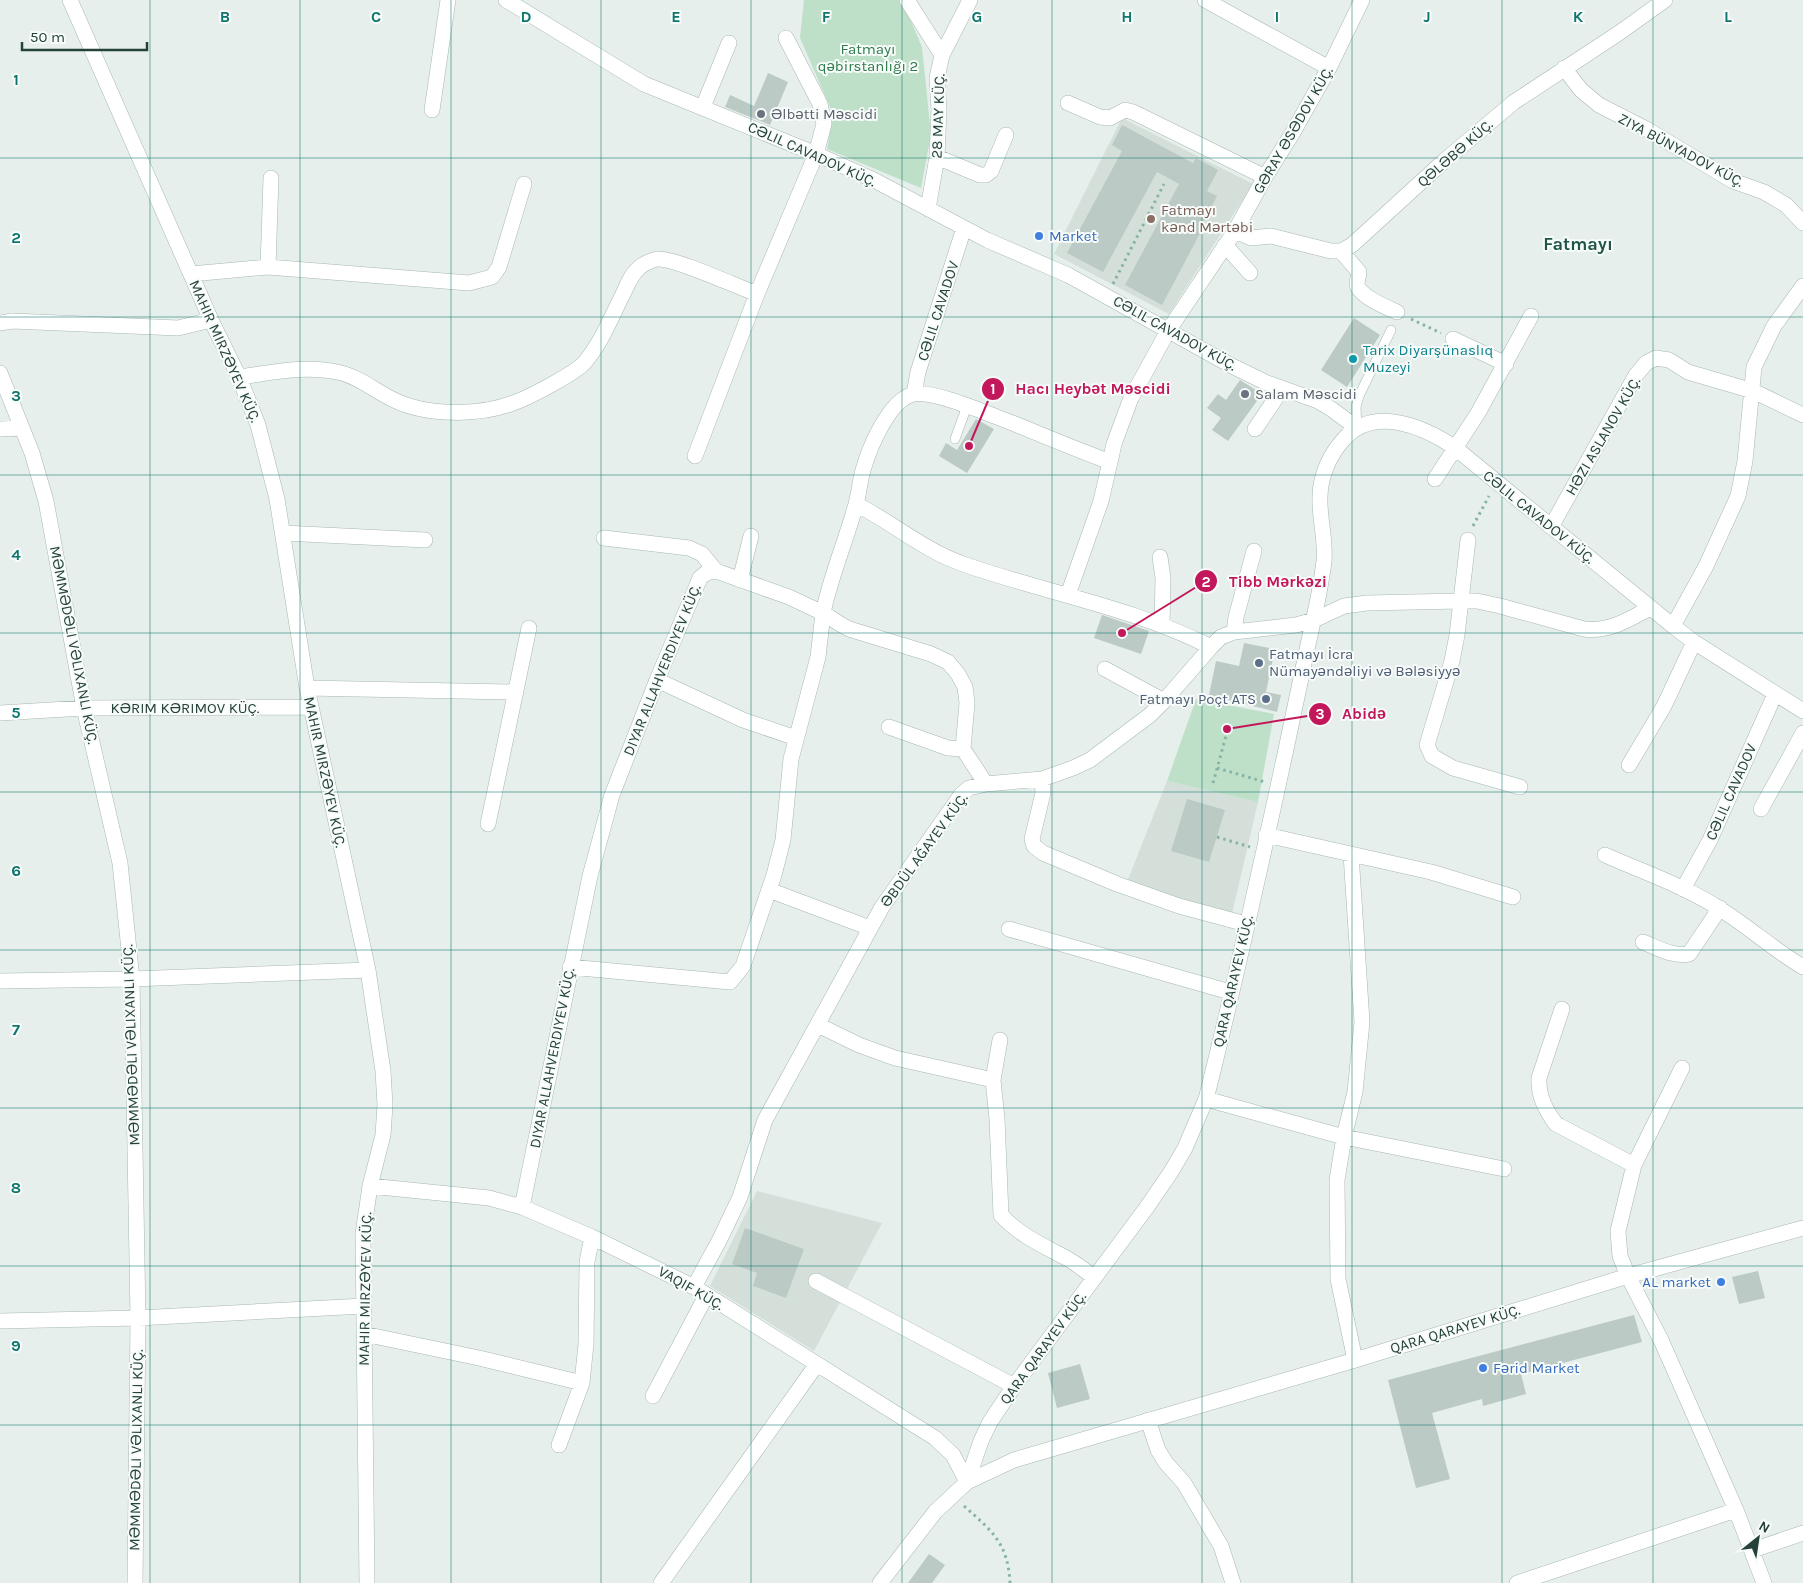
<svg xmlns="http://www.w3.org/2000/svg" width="1803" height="1583" viewBox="0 0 1803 1583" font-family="Karla,sans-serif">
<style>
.built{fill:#d4dfda}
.green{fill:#bfe0c8}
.building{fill:#bbcac4}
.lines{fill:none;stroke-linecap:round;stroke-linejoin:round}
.service-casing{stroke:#a8b8b2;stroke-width:10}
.minor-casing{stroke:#a8b8b2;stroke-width:16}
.tertiary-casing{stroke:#a8b8b2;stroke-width:16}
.path{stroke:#86b3a5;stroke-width:3;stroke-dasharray:2.5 4;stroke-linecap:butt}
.service{stroke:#fff;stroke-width:9}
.minor{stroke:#fff;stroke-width:15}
.tertiary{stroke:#fff;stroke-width:15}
.grid{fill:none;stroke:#0f766e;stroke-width:1;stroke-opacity:0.55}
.worship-dot{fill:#6b7280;stroke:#f7fbf9;stroke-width:2}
.education-dot{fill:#8d6e63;stroke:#f7fbf9;stroke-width:2}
.shop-dot{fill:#3f7fe0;stroke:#f7fbf9;stroke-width:2}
.culture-dot{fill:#0f9aa8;stroke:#f7fbf9;stroke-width:2}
.service-dot{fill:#5c6f8a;stroke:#f7fbf9;stroke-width:2}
.labels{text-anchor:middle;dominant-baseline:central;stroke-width:4;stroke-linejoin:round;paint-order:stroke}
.park-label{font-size:15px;fill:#2d7a4b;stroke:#f7fbf9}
.worship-label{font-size:15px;fill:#5b616d;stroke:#f7fbf9;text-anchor:start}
.street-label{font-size:15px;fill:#24423a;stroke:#f7fbf9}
.education-label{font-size:15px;fill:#785e54;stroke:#f7fbf9;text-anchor:start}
.shop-label{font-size:15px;fill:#366cbe;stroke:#f7fbf9;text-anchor:start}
.culture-label{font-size:15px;fill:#0d838f;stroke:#f7fbf9;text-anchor:start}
.service-label{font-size:15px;fill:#4e5e75;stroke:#f7fbf9;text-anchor:start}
.quarter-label{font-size:18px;font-weight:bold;fill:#1f5548;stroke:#f7fbf9}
.grid-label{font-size:16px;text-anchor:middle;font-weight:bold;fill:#0f766e;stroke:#f7fbf9;stroke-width:4;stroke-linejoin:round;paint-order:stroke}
.leader{fill:none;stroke:#c2185b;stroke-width:2}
.callout-dot{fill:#c2185b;stroke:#f7fbf9;stroke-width:2}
.mark-label{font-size:15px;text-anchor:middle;font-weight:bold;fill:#fff}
.callout-label{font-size:16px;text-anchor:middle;font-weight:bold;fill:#c2185b;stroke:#f7fbf9;stroke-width:4;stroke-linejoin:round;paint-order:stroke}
</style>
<rect width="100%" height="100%" fill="#e6efeb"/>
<path class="built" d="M1122 118 1253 184 1169 314 1054 254Z
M1167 781 1258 802 1232 914 1127 882Z
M757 1191 882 1223 814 1351 710 1286Z"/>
<path class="green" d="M804 0H902L922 47 931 134 921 188 827 149 833 114 800 38Z
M1196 699 1274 714 1258 802 1167 781Z"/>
<path class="building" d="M768 73 788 82 770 125 725 107 730 95 754 106Z
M1122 125 1193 163 1196 158 1218 170 1207 191 1217 196 1203 223 1205 224 1162 305 1125 285 1179 184 1157 172 1103 272 1067 253 1122 151 1112 145Z
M1354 318 1380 335 1347 387 1321 370Z
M1240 380 1262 394 1228 441 1212 430 1221 418 1207 408 1218 394 1226 400Z
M976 419 994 429 967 473 939 456 946 443 957 450Z
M1102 615 1149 631 1141 654 1094 638Z
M1244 643 1275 649 1266 692 1281 695 1277 712 1209 695 1216 661 1239 666Z
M1187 799 1225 810 1209 862 1171 851Z
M745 1228 804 1249 786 1298 753 1286 757 1273 732 1264Z
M1758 1271 1765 1298 1739 1304 1732 1277Z
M1634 1315 1642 1342 1521 1374 1526 1394 1483 1406 1482 1399 1432 1413 1450 1479 1416 1488 1388 1380Z
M1080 1364 1090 1399 1057 1408 1048 1373Z
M929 1554 945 1565 932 1583H908Z"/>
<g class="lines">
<defs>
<path id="service" d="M1357 428 1356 407 1359 396 1391 330
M955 439 967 406"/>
<path id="minor" d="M70 0 211 320 239 377 258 425 277 499 307 688 368 970 383 1071 385 1105 383 1135 370 1186 363 1234 367 1583
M506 0 644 84 816 154 874 180 987 240 1068 275 1232 366 1267 383 1318 401 1330 408 1357 428
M907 0 942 55
M1205 0 1329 68
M1564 68 1581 90 1599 105 1648 130 1733 181 1764 192 1786 205 1803 223
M1068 103 1100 117 1110 118 1125 110 1133 112 1265 177
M703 107 729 43
M432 110 448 0
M937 157 980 175H986L991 171 1006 135
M928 209 937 157 939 110 937 78 942 55 970 0
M1235 231 1251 238 1271 236 1331 251H1341L1352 245 1444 161 1514 102 1619 33 1665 0
M1225 245 1250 273
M1341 251 1359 272C1359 276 1357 280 1357 284 1357 295 1388 308 1397 312
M268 267 271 178
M191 274 268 267 469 283 492 277 499 267 524 184
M0 323 12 321 178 328 211 320
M1453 339 1506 364
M0 373 32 453 46 501 84 708 120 863 132 979 138 1318 135 1583
M239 377C271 373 305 365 337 372 358 376 375 391 394 400 427 416 480 416 513 403 528 398 576 373 585 362 601 343 611 318 622 296 627 286 631 274 640 267 643 264 652 260 657 259 673 257 738 287 757 294
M914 394 918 372 964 228
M0 429 22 428
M1255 429 1282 389
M695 456 757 294 816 154 824 124 820 104 786 38
M1435 479 1478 413 1531 316
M856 504C893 523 926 552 966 565 1047 593 1134 608 1211 647
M1551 527 1636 375 1646 363 1656 358 1669 360 1688 372 1753 391 1803 415
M283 533 425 540
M604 538 689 548 702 554 716 571
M1468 540 1457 635 1452 661 1427 745 1432 756 1453 768 1520 787
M1160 557 1163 578 1162 626
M740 580 751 536
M1068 595 1101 501 1110 462
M1673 626 1706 566 1738 496 1745 461 1754 367 1774 326 1803 286
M1234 632 1236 617 1254 551
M1105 669 1164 701
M657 680 743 720 796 738
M307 688 516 692
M0 713 84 708 311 707
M889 727 948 748 963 749 986 784
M1629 765 1664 706 1694 642
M1042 779 1043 793 1032 839 1034 846 1043 853 1117 884 1179 906 1246 924
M1761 809 1803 733
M488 824 529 628
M1266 835 1431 872 1513 897
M1351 854 1362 1022 1355 1092 1344 1137 1337 1180 1338 1279 1355 1360
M1605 855C1643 872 1685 886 1720 909 1749 927 1774 950 1803 967
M1683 889 1710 840 1775 694
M769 890 870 928
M1009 929 1230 992
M1643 942C1658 948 1672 957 1689 954L1720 908
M570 967 730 982 743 966 774 875 783 840 791 759 818 657 823 613 840 624 849 629 931 654 948 662 958 674 965 687 967 703 963 749
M0 981 132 979 368 970
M1562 1009 1539 1078C1538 1095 1545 1110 1556 1124L1634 1165
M818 1025 859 1045 895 1058 993 1080 997 1119 1001 1215C1019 1235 1044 1246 1068 1259 1077 1264 1085 1271 1094 1277
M1682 1068 1634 1165 1618 1231 1620 1256 1628 1276 1661 1340 1736 1510 1764 1583
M993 1080 1000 1040
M1206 1099 1344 1137 1504 1169
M370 1186 489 1198 522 1207 592 1237 694 1287 935 1438 953 1455 967 1482
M522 1207 590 876 612 795 657 680 700 578 706 573 716 571 789 597 823 613C831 575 846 541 856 504 859 493 860 481 863 470 869 449 889 399 914 394 935 390 993 416 1015 424 1046 437 1078 450 1110 462L1114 444 1131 398 1168 331 1235 231 1265 177 1292 134 1329 68 1362 0
M816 1281 1014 1386
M694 1287 720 1239 740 1197 765 1120 882 907 961 795 969 788 986 784 1042 779 1073 768 1090 760 1150 715 1164 701 1211 647 1221 637 1234 632 1296 625 1314 620 1344 606 1367 603 1460 601H1477L1500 606 1584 629C1609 632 1628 620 1650 608
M0 1321 138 1318 364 1306
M364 1334 479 1358 582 1383
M653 1396 706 1296
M1148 1420 1158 1450 1166 1463 1184 1483 1221 1546 1233 1583
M559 1445 582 1383 586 1344 587 1262 592 1237
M967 1482 981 1441 990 1422 1014 1386 1147 1207 1171 1172 1185 1148 1206 1099C1235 985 1260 869 1285 754 1293 716 1301 678 1309 640 1315 614 1321 587 1324 561 1326 539 1319 518 1320 497 1320 476 1330 454 1344 439 1374 405 1424 427 1454 447L1673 626 1694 642 1803 711
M1753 1550 1803 1533
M661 1583 817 1364
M1517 1583 1736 1510"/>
<path id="tertiary" d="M880 1583 935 1512 967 1482 1014 1460 1355 1360 1628 1276 1803 1228"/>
</defs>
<use href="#service" class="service-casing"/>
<use href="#minor" class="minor-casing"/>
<use href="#tertiary" class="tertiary-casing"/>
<path class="path" d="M1113 284 1164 184
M1411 319 1441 333
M1473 526 1489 496
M1271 667 1288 671
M1217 768 1265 782
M1213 783 1226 736
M1217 837 1250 847
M964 1506C992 1531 1008 1543 1010 1583"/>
<use href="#service" class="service"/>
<use href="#minor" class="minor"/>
<use href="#tertiary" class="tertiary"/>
</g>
<path class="grid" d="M150 0V1583M300 0V1583M451 0V1583M601 0V1583M751 0V1583M902 0V1583M1052 0V1583M1202 0V1583M1352 0V1583M1502 0V1583M1653 0V1583M0 158H1803M0 317H1803M0 475H1803M0 633H1803M0 792H1803M0 950H1803M0 1108H1803M0 1266H1803M0 1425H1803"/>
<g class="worship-dot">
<circle cx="761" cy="114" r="5"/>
<circle cx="1245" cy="394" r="5"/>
</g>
<circle class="education-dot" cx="1151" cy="219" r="5"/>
<g class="shop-dot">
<circle cx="1039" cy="236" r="5"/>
<circle cx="1721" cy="1282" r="5"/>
<circle cx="1483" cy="1368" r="5"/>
</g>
<circle class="culture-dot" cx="1353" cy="359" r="5"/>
<g class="service-dot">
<circle cx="1259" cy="663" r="5"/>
<circle cx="1266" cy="699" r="5"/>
</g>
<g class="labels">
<g class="park-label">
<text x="868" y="49">Fatmayı<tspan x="868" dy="17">qəbirstanlığı 2</tspan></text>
</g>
<g class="worship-label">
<text x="771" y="114">Əlbətti Məscidi</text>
<text x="1255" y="394">Salam Məscidi</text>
</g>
<g class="street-label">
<text transform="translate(938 116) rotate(-88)">28 MAY KÜÇ.</text>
<text transform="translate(1293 130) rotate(-60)">GƏRAY ƏSƏDOV KÜÇ.</text>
<text transform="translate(1681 150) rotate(28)">ZIYA BÜNYADOV KÜÇ.</text>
<text transform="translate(1455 153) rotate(-41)">QƏLƏBƏ KÜÇ.</text>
<text transform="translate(812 154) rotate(24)">CƏLIL CAVADOV KÜÇ.</text>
<text transform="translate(938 311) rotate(-72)">CƏLIL CAVADOV</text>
<text transform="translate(1175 333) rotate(29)">CƏLIL CAVADOV KÜÇ.</text>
<text transform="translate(225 351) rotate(66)">MAHIR MIRZƏYEV KÜÇ.</text>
<text transform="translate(1603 436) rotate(-60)">HƏZI ASLANOV KÜÇ.</text>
<text transform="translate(1539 517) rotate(39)">CƏLIL CAVADOV KÜÇ.</text>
<text transform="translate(74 645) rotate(79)">MƏMMƏDƏLI VƏLIXANLI KÜÇ.</text>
<text transform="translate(662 670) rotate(-68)">DIYAR ALLAHVERDIYEV KÜÇ.</text>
<text x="185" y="708">KƏRIM KƏRIMOV KÜÇ.</text>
<text transform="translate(325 772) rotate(78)">MAHIR MIRZƏYEV KÜÇ.</text>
<text transform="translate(1731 792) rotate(-66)">CƏLIL CAVADOV</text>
<text transform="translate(924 850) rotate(-54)">ƏBDÜL AĞAYEV KÜÇ.</text>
<text transform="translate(1233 981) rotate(-77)">QARA QARAYEV KÜÇ.</text>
<text transform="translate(131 1045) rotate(-92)">MƏMMƏDƏLI VƏLIXANLI KÜÇ.</text>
<text transform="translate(552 1058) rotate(-79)">DIYAR ALLAHVERDIYEV KÜÇ.</text>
<text transform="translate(691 1288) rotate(30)">VAQIF KÜÇ.</text>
<text transform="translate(365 1289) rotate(-89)">MAHIR MIRZƏYEV KÜÇ.</text>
<text transform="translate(1455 1329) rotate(-17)">QARA QARAYEV KÜÇ.</text>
<text transform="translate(1043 1348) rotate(-54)">QARA QARAYEV KÜÇ.</text>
<text transform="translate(136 1450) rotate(-89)">MƏMMƏDƏLI VƏLIXANLI KÜÇ.</text>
</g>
<g class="education-label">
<text x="1161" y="210">Fatmayı<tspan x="1161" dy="17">kənd Mərtəbi</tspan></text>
</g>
<g class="shop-label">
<text x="1049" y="236">Market</text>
<text x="1711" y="1282" text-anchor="end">AL market</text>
<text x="1493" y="1368">Fərid Market</text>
</g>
<g class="culture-label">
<text x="1363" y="350">Tarix Diyarşünaslıq<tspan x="1363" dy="17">Muzeyi</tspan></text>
</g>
<g class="service-label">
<text x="1269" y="654">Fatmayı İcra<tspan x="1269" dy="17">Nümayəndəliyi və Bələsiyyə</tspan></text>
<text x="1256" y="699" text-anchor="end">Fatmayı Poçt ATS</text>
</g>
<g class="quarter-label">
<text x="1578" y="244">Fatmayı</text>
</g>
</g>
<g class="grid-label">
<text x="225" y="22">B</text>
<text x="376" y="22">C</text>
<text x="526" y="22">D</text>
<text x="676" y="22">E</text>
<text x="826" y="22">F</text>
<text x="977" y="22">G</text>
<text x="1127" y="22">H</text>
<text x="1277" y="22">I</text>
<text x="1427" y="22">J</text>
<text x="1578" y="22">K</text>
<text x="1728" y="22">L</text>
<text x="16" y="85">1</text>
<text x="16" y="243">2</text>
<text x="16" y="401">3</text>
<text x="16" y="560">4</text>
<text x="16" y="718">5</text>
<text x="16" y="876">6</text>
<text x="16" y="1035">7</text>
<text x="16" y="1193">8</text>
<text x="16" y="1351">9</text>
</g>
<path class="leader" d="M969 446L993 389M1122 633L1206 581M1227 729L1320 714"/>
<g class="callout-dot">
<circle cx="969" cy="446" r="5"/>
<circle cx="1122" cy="633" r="5"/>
<circle cx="1227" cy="729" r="5"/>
<circle cx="993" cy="389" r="12"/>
<circle cx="1206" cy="581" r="12"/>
<circle cx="1320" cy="714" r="12"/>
</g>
<g class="mark-label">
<text x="993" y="394">1</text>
<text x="1206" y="587">2</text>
<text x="1320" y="719">3</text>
</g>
<g class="callout-label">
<text x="1093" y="394">Hacı Heybət Məscidi</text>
<text x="1278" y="587">Tibb Mərkəzi</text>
<text x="1364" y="719">Abidə</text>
</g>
<g transform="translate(1758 1538) rotate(30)" stroke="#f7fbf9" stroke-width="4" paint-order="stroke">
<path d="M0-4L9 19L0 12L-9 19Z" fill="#24423a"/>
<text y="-8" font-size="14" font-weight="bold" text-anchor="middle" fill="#24423a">N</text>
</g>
<path d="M22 42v8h125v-8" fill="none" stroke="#24423a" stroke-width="2.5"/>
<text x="30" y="42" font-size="15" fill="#24423a" stroke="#f7fbf9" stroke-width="4" paint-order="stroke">50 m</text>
</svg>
